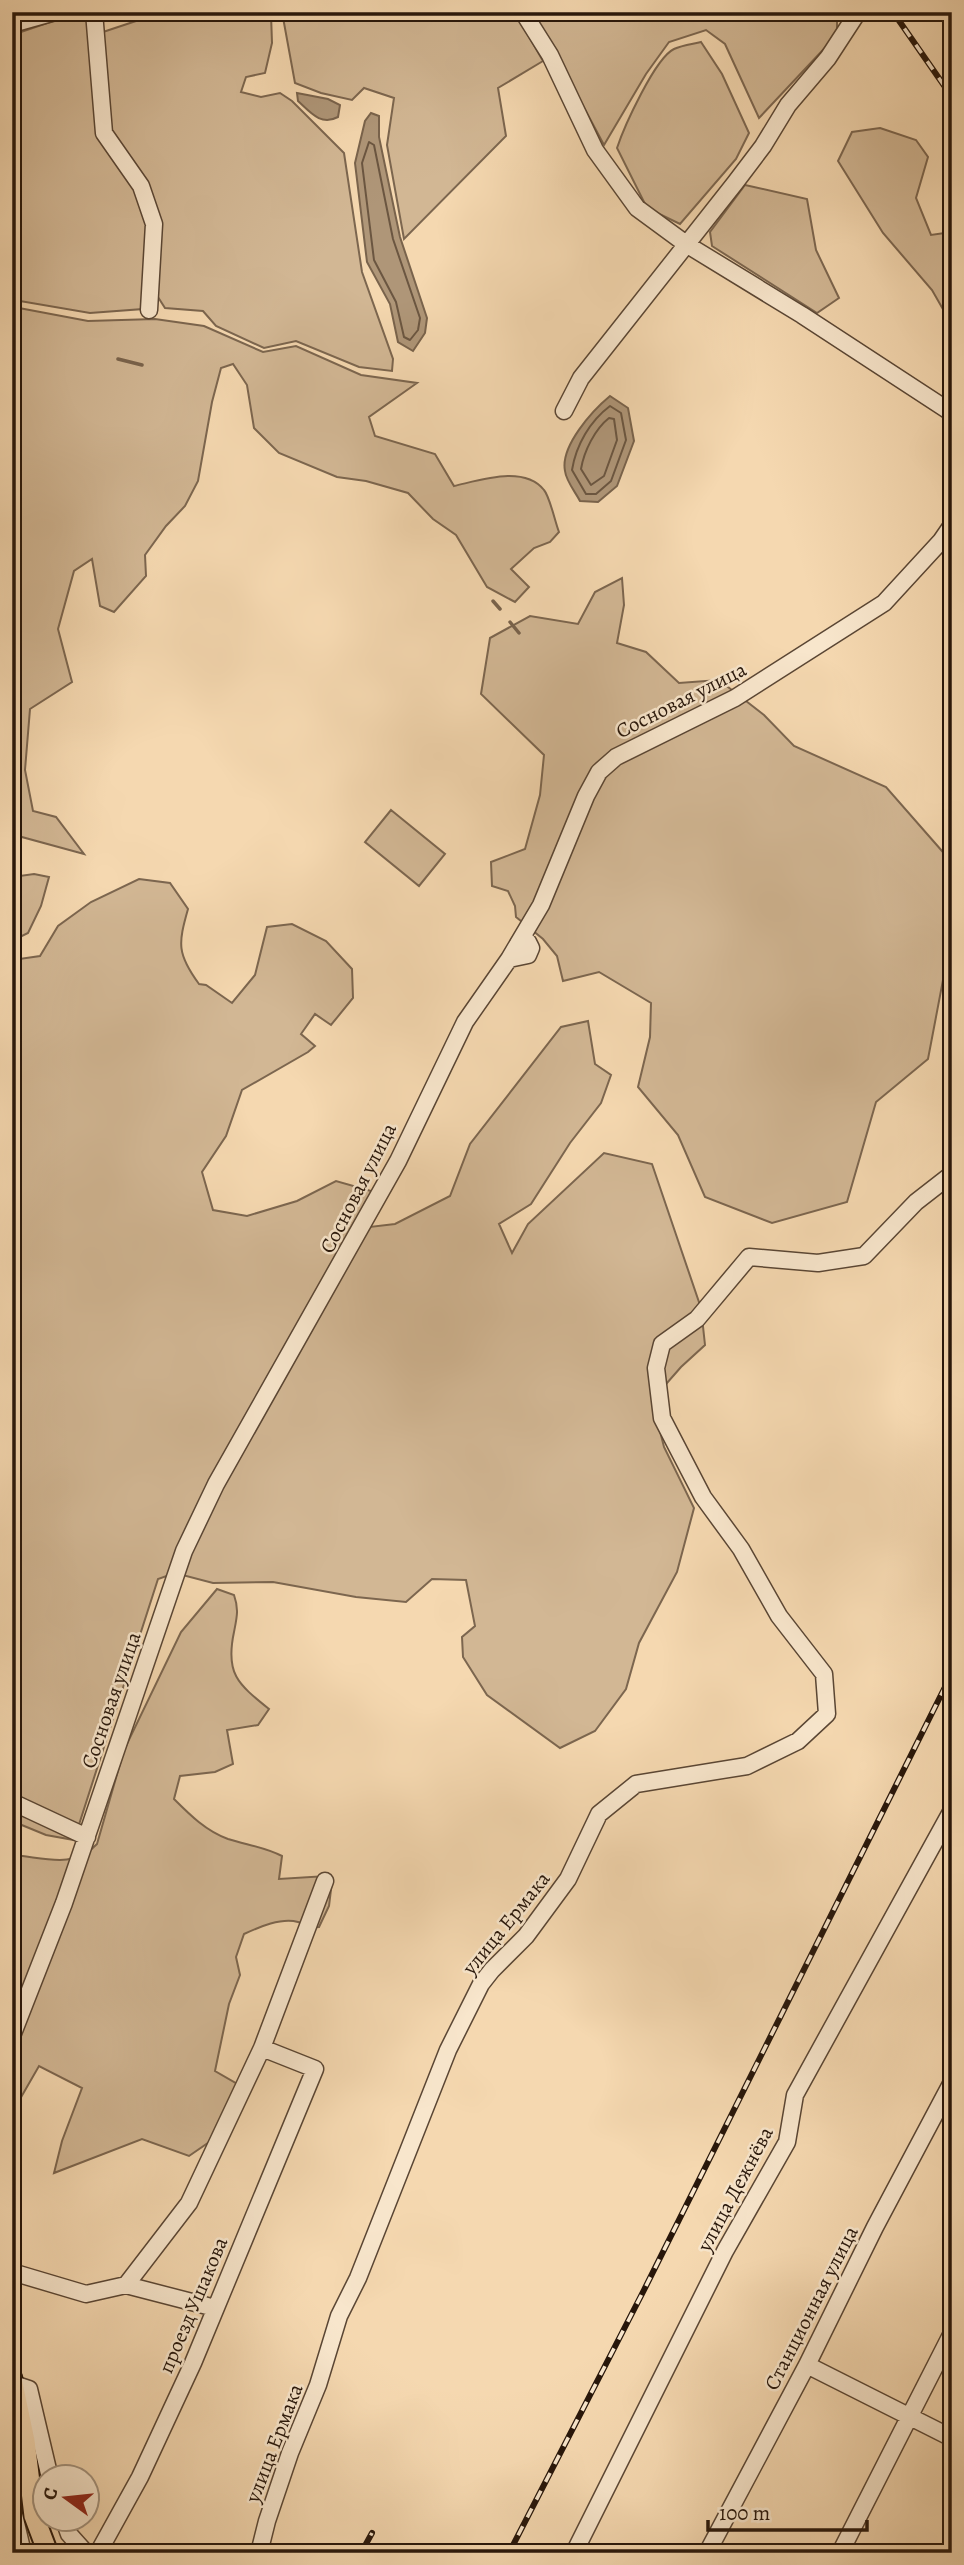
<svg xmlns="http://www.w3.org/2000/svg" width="964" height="2565" viewBox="0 0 964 2565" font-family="Alegreya,serif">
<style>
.green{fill:#d2b794;stroke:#7c664f;stroke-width:2}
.water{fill:#af9678;stroke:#79634c;stroke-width:2}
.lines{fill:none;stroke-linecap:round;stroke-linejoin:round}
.shore{stroke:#6b5641;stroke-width:2}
.stream{stroke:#79634c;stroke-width:3.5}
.minor-casing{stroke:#5a4634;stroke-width:19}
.major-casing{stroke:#27160a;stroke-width:23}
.minor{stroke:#f8e6cc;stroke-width:16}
.major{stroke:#f5d8b0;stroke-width:19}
.rail-casing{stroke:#27160a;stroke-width:6}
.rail{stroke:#f8e6cc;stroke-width:3.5;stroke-dasharray:10;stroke-linecap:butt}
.labels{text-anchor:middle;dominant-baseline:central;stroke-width:5;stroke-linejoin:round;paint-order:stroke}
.street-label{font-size:21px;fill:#27160a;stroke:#f8e6cc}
</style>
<rect width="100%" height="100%" fill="#f5d8b0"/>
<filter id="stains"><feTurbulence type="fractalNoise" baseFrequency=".00286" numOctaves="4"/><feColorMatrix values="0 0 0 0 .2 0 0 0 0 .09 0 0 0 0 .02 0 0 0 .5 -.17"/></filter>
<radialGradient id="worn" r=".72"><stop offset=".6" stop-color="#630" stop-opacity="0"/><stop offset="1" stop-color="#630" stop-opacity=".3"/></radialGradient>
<path class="green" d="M163 12H280L271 14 272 43 265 73 246 77 241 92 261 97 280 93 292 101 344 153 362 272 393 359 392 371 359 367 296 341 264 348 216 326 203 311 165 308 156 294 143 178 108 125 103 32Z
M282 12H515L543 61 498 88 506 136 404 239 387 145 394 98 364 88 352 100 321 93 295 83Z
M530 12H837V35L759 118 725 44 706 30 669 42 646 74 604 145 557 57Z
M68 16 88 20 96 124 134 189 150 227 143 309 90 313 20 301 12 302V35Z
M701 42 722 74 749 133 736 159 680 224 647 208 617 148C624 127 655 58 674 49 682 45 693 44 701 42Z
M880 128 916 140 928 157 916 198 931 235 952 232V325L932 290 883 233 838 161 852 132Z
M745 185 807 199 816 250 839 298 817 313 712 246 710 232Z
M19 308 88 321 155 319 204 326 263 352 296 346 361 375 417 383 369 417 375 436 435 454 454 486C481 480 524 465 544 490 550 497 555 522 559 532L550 542 534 548 511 569 529 587 515 602 487 587 456 535 433 519 408 493 366 481 337 477 279 453 254 428 247 385 233 364 221 368 212 402 198 481 185 506 166 526 145 555 146 576 114 612 100 606 92 559 74 571 58 629 72 682 30 709 25 770 33 811 56 817 84 854 18 836 12 844V309Z
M622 578 624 605 617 643 646 652 679 683 719 680 764 715 794 746 886 787 949 859 951 938 928 1059 876 1102 847 1202 772 1223 705 1197 678 1135 638 1087 650 1037 651 1003 599 972 563 981 557 956 543 939 516 917 515 906 508 891 492 886 491 862 525 849 540 795 544 755 481 694 490 638 530 616 578 624 595 592Z
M391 810 445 854 419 886 365 842Z
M34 874 49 877 41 906 28 933 12 941V877Z
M139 879 170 883 188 909C178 944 177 954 199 984L206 985 232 1003 255 975 267 927 292 924 326 941 352 969 353 998 331 1025 315 1014 301 1034 315 1046 308 1052 242 1090 226 1136 202 1172 213 1210 247 1216 297 1201 336 1181 371 1191 368 1211 370 1227 395 1224 450 1196 470 1144 561 1027 588 1021 595 1064 611 1075 601 1103 570 1143 531 1204 499 1224 512 1253 528 1224 604 1153 652 1164 701 1308 705 1345 681 1367 652 1400 664 1447 694 1508 677 1572 639 1643 626 1689 595 1731 560 1748 487 1695 463 1657 462 1637 475 1626 466 1580 432 1579 406 1602 356 1597 273 1582 213 1583 175 1573 158 1579 74 1840 46 1835 12 1821V960L40 956 58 926 91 902Z
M217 1589 234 1595C239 1609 237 1617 234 1632 225 1674 238 1684 269 1709L258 1725 227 1730 233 1764 215 1772 180 1776 174 1799C190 1815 206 1831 228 1839 247 1845 265 1847 282 1856L279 1879 327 1876 332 1881 329 1906 319 1927C309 1928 307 1925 298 1922 282 1917 259 1927 244 1934L236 1957 240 1975 229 2004 215 2071 239 2085 215 2138 189 2156 142 2139 54 2173 62 2141 82 2088 39 2066 16 2106 12 2108V1855C43 1857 73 1870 97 1844L124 1750 181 1632Z"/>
<path class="water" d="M297 93 328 99 340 105 338 117C321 126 311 113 298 101Z
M371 113 379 116V137L400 237 427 318 425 333 413 351 398 342 390 304 367 262 355 163 365 121Z
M610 396 628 408 634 441 617 486 598 502 580 501C576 493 566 481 565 471 560 446 593 410 610 396Z"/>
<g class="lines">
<path class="shore" d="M369 142 374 145 393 239 420 318 418 330 410 340 404 337 396 302 374 260 362 163Z
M610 406 621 413 626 440 611 481 596 494H586L572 470C576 445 590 421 610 406Z
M609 418 614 419 617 440 604 476 591 485 581 469C584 451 595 429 609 418Z"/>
<path class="stream" d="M118 359 142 365
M493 601 500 609
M510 622 519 633"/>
<defs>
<path id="minor" d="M94 12 104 133 141 186 154 224 149 310
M523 12 550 55 595 150 637 208 686 244 802 315 952 413
M12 24 55 12
M564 411 581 378 735 183 763 146 788 105 828 58 858 12
M509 959 528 955 531 948 528 942 522 941 518 944
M12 1802 87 1837
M12 2036 64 1903 184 1551 216 1484 398 1161 465 1022 509 959 541 905 586 796 599 772 616 757 735 698 884 603 941 541 952 525
M12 2272 86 2294 126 2285 215 2308
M126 2285 189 2203 262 2048 325 1881
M807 2365 952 2438
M14 2384 29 2389 50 2478
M12 2506 23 2553
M64 2520 69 2534 86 2553
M98 2553 140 2477 193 2363 315 2069 262 2048
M259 2553 267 2521 290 2453 318 2385 339 2316 358 2278 448 2050 481 1984 492 1970 526 1936 568 1879 599 1814 636 1784 747 1766 798 1741 827 1714 824 1674 779 1616 741 1549 703 1497 662 1418 656 1368 662 1344 697 1319 749 1257 818 1263 864 1256 916 1202 952 1174
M574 2553 725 2251 787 2142 795 2095 952 1810
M707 2553 807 2365 875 2227 952 2082
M840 2553 952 2333"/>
<path id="major" d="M12 2379 25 2441 34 2516 48 2553"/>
</defs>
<use href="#minor" class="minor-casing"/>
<use href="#major" class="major-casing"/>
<use href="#minor" class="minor"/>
<use href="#major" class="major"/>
<defs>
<path id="rail" d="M893 12 952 97
M361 2553 372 2533
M509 2553 644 2290 952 1673"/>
</defs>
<use href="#rail" class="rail-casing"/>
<use href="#rail" class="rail"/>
</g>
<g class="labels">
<g class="street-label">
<text transform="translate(681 700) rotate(-27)">Сосновая улица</text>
<text transform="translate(358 1188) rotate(-63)">Сосновая улица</text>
<text transform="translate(111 1700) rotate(-71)">Сосновая улица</text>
<text transform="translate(506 1923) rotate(-51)">улица Ермака</text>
<text transform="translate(735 2189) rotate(-62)">улица Дежнёва</text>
<text transform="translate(193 2305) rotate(-67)">проезд Ушакова</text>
<text transform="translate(811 2308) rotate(-63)">Станционная улица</text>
<text transform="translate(274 2443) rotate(-69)">улица Ермака</text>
</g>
</g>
<rect width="964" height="2565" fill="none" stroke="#f5d8b0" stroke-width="42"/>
<rect x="14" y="14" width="936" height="2537" fill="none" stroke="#27160a" stroke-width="3.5"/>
<rect x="21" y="21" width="922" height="2523" fill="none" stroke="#27160a" stroke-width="2"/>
<g transform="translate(66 2498) rotate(285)"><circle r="33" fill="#f8e6cc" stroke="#a4937e" stroke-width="2"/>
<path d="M0-5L12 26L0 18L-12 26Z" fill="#8f2418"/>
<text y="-10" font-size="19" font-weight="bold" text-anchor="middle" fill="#27160a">С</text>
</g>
<path d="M708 2520v10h159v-10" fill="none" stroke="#27160a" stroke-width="3.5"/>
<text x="719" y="2520" font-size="21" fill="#27160a" stroke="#f8e6cc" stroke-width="5" paint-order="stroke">100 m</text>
<rect width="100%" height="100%" filter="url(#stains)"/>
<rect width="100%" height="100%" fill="url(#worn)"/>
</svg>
